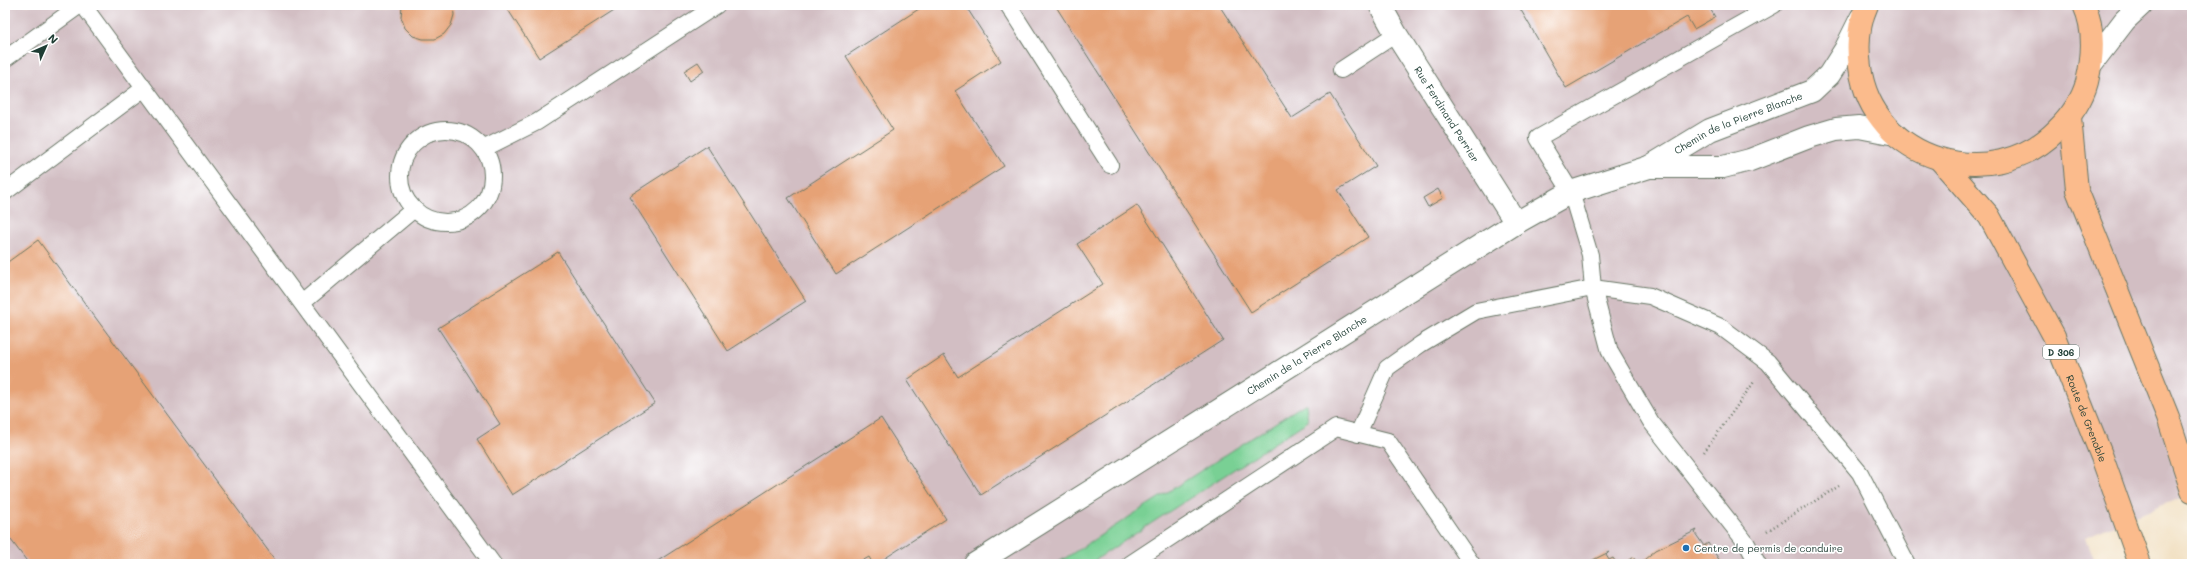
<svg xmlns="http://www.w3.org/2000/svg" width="2197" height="569" viewBox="0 0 2197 569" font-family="Mali,sans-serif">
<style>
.industrial{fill:#d2bec3}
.green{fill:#79d094;stroke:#4c8664}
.building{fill:#e6a276}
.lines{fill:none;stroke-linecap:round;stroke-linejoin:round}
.lane-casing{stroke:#687665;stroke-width:18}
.street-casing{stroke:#687665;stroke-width:24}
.primary-casing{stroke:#687665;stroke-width:24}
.path{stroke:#687665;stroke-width:2.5;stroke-dasharray:1 3;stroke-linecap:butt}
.lane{stroke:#fff;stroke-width:16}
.street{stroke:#fff;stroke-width:22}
.primary{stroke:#fbbb8c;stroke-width:22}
.poi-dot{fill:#1f6fb2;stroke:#fff;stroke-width:1.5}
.labels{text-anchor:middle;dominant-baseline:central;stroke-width:3.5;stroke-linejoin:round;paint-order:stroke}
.shield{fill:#fff;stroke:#627771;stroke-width:1}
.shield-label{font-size:9px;font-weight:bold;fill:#1f3d34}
.street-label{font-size:10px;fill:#1f3d34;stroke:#fff}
.poi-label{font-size:10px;fill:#1f3d34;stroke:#fff;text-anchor:start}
</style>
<rect width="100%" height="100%" fill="#fff"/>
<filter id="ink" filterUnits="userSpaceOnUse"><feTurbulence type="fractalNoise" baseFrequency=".025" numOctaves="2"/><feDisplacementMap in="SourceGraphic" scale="8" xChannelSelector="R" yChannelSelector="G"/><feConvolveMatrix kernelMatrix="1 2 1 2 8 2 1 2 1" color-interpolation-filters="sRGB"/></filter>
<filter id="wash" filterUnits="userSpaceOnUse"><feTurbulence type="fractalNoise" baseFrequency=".012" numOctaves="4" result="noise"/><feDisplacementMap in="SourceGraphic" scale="16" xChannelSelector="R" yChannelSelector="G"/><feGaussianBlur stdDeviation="0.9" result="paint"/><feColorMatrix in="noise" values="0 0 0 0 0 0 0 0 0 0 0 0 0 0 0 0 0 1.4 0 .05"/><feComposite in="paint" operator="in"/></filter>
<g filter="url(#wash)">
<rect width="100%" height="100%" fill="#f1dfc0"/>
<path class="industrial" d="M5 5H2192V493L2085 537 2095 564H5Z"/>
<path class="green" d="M1306 403 1308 421 1089 564H1056Z"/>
<g id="blocks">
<path class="building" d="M402 5H453L454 15 451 25 444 34 435 39H423L413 36 405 28 401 17Z
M505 5H622L539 58Z
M925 5H965L1001 61 955 91 1004 166 836 274 788 198 893 130 846 56Z
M1055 5H1219L1292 118 1330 94 1376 166 1338 190 1368 237 1251 312Z
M1518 5H1708L1715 17 1694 29 1687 17 1566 88Z
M698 62 704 71 690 81 684 71Z
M707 146 806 301 728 351 629 196Z
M1438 189 1443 198 1428 207 1423 198Z
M1137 205 1223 340 981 495 907 380 944 355 958 377 1103 284 1077 244Z
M38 240 278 564H29L5 532V264Z
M558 252 655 403 512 495 477 439 500 424 438 328Z
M881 418 946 519 876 564H873L869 557 857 564H653Z
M1697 530 1695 533 1704 546 1708 543 1722 564H1639L1656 550Z
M1609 552 1606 555 1609 560 1613 558 1617 564H1585Z
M1633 557 1638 564H1623Z"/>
</g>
</g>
<g filter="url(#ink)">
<use href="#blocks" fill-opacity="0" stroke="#687665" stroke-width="1"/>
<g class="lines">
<defs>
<path id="lane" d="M83 5 493 564
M1008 5 1110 165
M5 59 80 5
M1341 70 1396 34
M400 176a46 46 0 1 1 92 0a46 46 0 1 1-92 0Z
M483 149 537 122 717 5
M5 192 143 89
M302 303 414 209
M1358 434 1387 368 1421 344 1476 311 1593 288 1650 296 1721 327 1768 362 1860 473 1907 564
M1130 564 1336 428 1388 441 1472 564
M1758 564 1747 544 1651 422 1610 352 1593 288 1590 255 1571 192 1538 138 1774 5"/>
<g id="street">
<path id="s1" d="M1380 5 1396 34 1516 223"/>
<path d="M2092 63 2125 20 2141 5"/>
<path id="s2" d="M1649 167 1710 130 1812 91 1829 75 1845 50 1861 18"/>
<path id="s3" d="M975 564 1516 223 1571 192 1649 167H1723L1750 160 1809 137 1836 129 1859 127 1895 134"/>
</g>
<g id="primary">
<path d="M1867 5C1858 25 1857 46 1860 67 1872 161 1992 196 2057 130 2071 116 2082 101 2087 82 2093 57 2095 29 2084 5"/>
<path d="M2070 117 2077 190 2168 417 2192 491"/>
<path id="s4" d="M1941 161 1989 216 2054 336 2102 457 2140 564"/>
</g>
</defs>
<use href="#lane" class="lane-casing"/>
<use href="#street" class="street-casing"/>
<use href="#primary" class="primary-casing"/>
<path class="path" d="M1704 452 1754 382
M1767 531 1839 486"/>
<use href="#lane" class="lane"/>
<use href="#street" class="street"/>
<use href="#primary" class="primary"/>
</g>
</g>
<circle class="poi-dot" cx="1686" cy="548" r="4"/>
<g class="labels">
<rect class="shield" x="2043" y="345" width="36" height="14" rx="3"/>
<g class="shield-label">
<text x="2061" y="352">D 306</text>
</g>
<g class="street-label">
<text stroke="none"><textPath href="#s1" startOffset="128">Rue Ferdinand Perrier</textPath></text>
<text stroke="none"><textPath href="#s2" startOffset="100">Chemin de la Pierre Blanche</textPath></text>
<text stroke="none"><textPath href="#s3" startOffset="392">Chemin de la Pierre Blanche</textPath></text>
<text stroke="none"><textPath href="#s4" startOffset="298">Route de Grenoble</textPath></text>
</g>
<g class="poi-label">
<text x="1694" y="548">Centre de permis de conduire</text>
</g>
</g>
<rect width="2197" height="569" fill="none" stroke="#fff" stroke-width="20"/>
<g transform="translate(46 46) rotate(45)" stroke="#ffffff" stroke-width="3" paint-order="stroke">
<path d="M0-3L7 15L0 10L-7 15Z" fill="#1f3d34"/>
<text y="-6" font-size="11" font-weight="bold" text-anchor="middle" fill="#1f3d34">N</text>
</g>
</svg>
